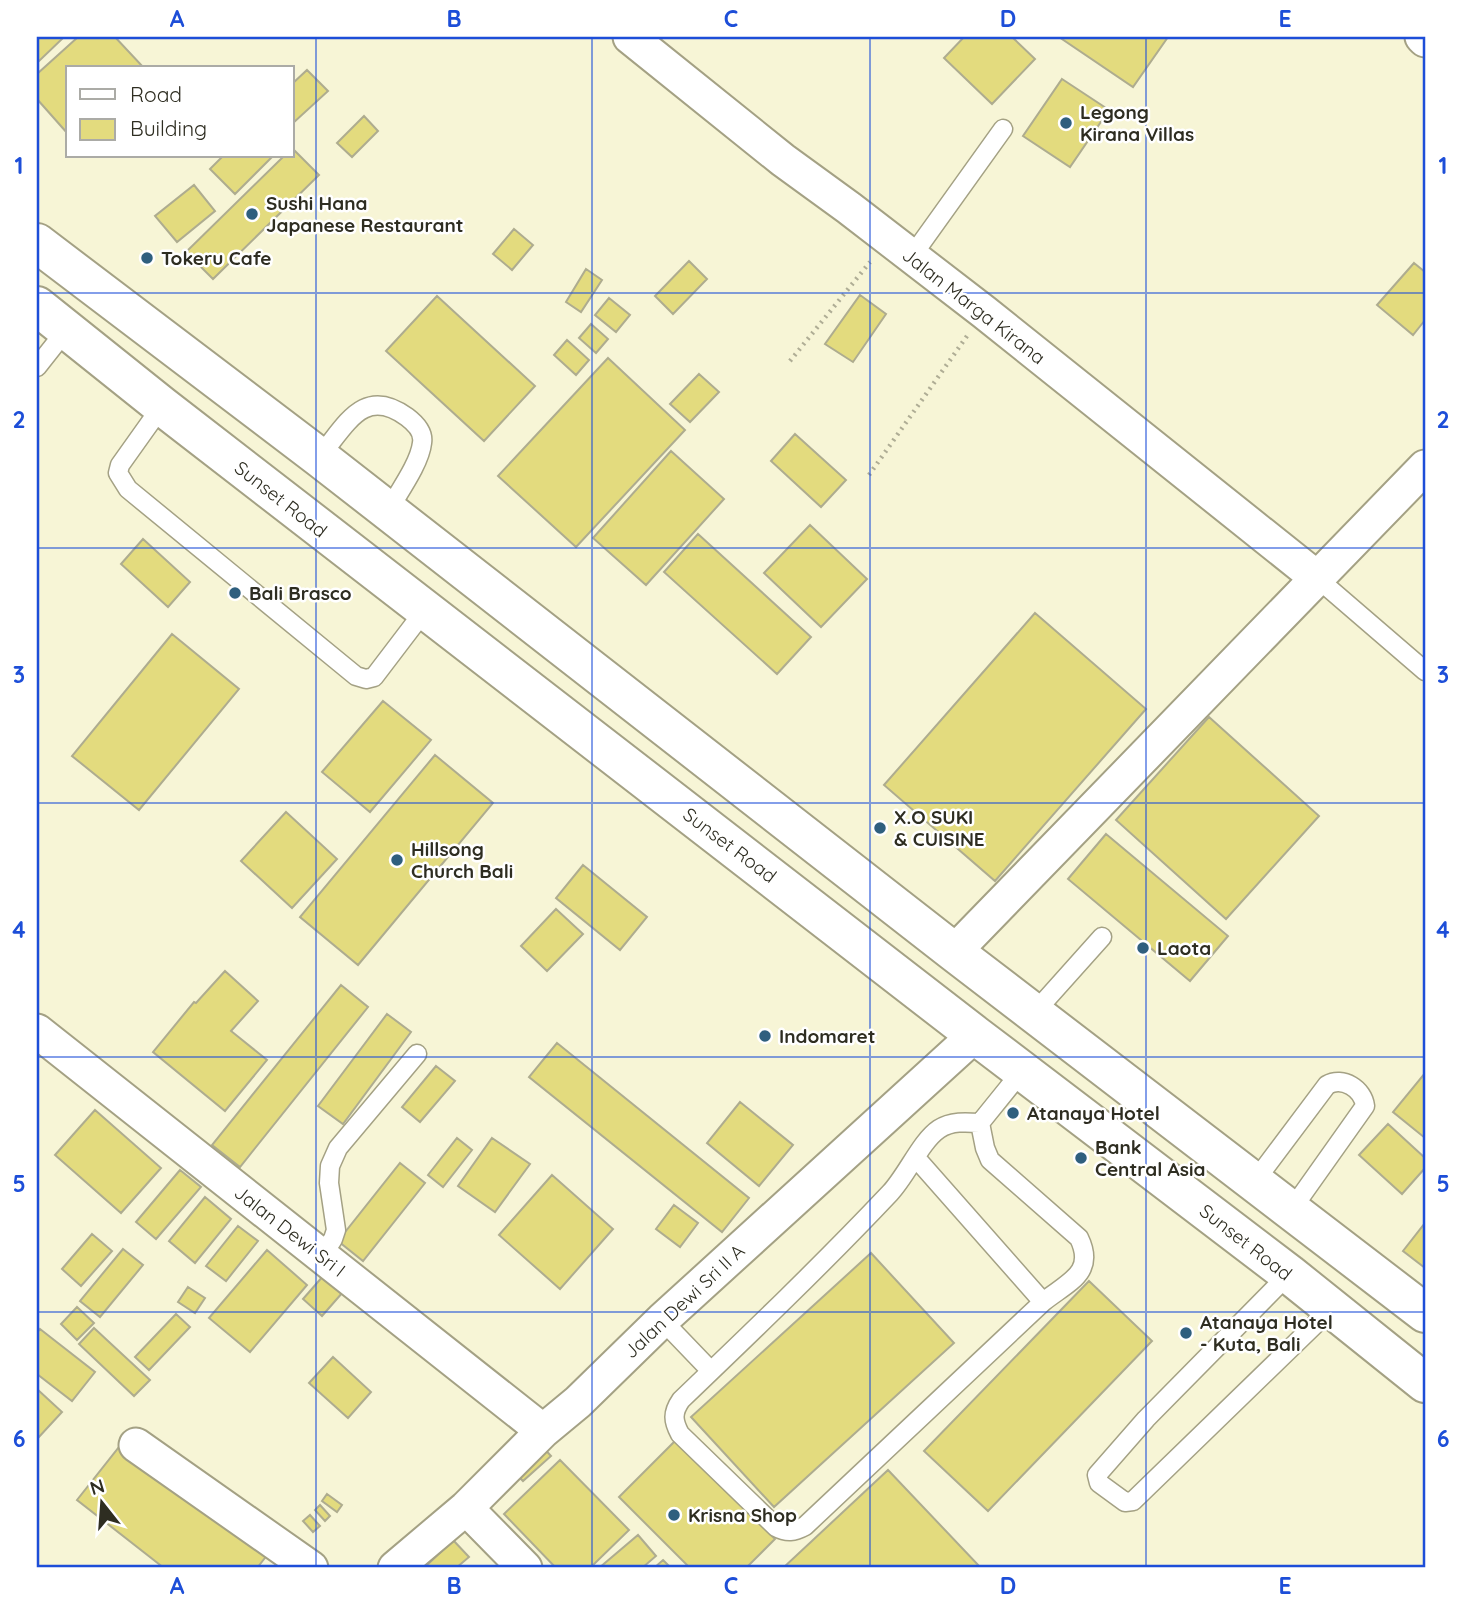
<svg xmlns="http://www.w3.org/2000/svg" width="1462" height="1605" viewBox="0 0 1462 1605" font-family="Quicksand,sans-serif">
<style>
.building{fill:#e3db7e;stroke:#aeac8f;stroke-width:2}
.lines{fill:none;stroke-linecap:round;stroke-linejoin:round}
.service-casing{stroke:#a4a184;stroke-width:21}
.minor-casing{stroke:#a4a184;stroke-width:37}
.trunk-casing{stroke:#a4a184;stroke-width:42}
.path{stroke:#afad95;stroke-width:4.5;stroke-dasharray:2 5;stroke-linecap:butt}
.service{stroke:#fff;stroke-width:18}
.minor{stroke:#fff;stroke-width:33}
.trunk{stroke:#fff;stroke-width:38}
.grid{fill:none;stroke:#1d4ed8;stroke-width:2;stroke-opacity:0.55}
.poi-dot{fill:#2f5f7e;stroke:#fff;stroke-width:2.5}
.labels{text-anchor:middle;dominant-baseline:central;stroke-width:5;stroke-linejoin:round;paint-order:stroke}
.poi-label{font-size:19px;font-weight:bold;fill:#2e2d21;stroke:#fff;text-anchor:start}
.street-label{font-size:19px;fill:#2e2d21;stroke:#fff}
.neatline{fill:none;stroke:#1d4ed8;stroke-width:2.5}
.grid-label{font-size:23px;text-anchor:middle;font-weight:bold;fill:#1d4ed8}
</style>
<rect width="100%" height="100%" fill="#f7f5d6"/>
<path class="building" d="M37 37H64L37 63Z
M78 37H115L144 68H68V134L37 99V74Z
M964 37H1012L1035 59 992 104 944 58Z
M1059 37H1168L1133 87Z
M307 70 328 91 292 124V84Z
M1062 79 1109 110 1070 167 1023 136Z
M364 116 378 131 352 157 337 143Z
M292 148 319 175 213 279 186 252 284 156H292Z
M223 156H273L235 194 210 169Z
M194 185 215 211 177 242 155 216Z
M514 229 533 245 512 270 493 254Z
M689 261 707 279 673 314 655 296Z
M1414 263 1425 272V320L1413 335 1377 305Z
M586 269 602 280 581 312 566 302Z
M860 295 886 314 853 362 825 344Z
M437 296 535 386 484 441 386 351Z
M609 298 630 315 616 332 595 315Z
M591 324 608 339 596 353 579 338Z
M567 340 589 360 576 375 554 355Z
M608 358 685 430 576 547 498 476Z
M699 374 719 392 690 422 670 404Z
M795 434 846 480 821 507 771 461Z
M671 451 724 499 646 585 593 538Z
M810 525 867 579 821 627 764 573Z
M698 534 811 637 777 674 664 572Z
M143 539 190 582 168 607 121 564Z
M1035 613 1146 709 995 881 884 785Z
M172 634 239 689 139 810 72 756Z
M383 701 431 740 370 812 322 772Z
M1209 717 1319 816 1226 919 1116 820Z
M435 755 493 803 358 965 300 917Z
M286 812 337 859 292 908 241 861Z
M1106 834 1228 936 1190 981 1068 879Z
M583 865 647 917 620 950 556 898Z
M556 909 583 934 547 971 521 946Z
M225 971 258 1001 231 1031 267 1060 225 1111 153 1052 194 1002 196 1003Z
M341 985 368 1007 240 1167 212 1145Z
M387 1014 411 1032 343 1124 318 1106Z
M557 1043 749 1198 722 1232 529 1077Z
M436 1066 455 1081 420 1122 402 1107Z
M1425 1073V1138L1393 1112Z
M740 1102 793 1145 759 1186 707 1143Z
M95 1110 161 1168 121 1213 55 1155Z
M1388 1124 1425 1158V1168L1402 1194 1359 1155Z
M457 1138 472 1150 443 1187 428 1175Z
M492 1138 530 1164 495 1212 458 1186Z
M400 1163 425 1183 363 1261 338 1241Z
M180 1170 201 1187 156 1239 136 1222Z
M552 1175 613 1229 560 1289 499 1235Z
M205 1197 231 1219 195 1263 169 1241Z
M674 1205 698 1223 680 1247 656 1229Z
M1425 1223V1268L1403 1251Z
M238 1226 258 1241 226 1281 206 1266Z
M92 1234 112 1251 81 1286 62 1269Z
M123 1249 143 1265 100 1317 80 1301Z
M267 1250 307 1285 250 1352 209 1318Z
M871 1253 954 1343 774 1507 691 1417Z
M324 1275 343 1292 322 1316 303 1299Z
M1089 1281 1152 1341 988 1511 924 1451Z
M188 1287 205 1298 195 1313 178 1302Z
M77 1307 94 1323 77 1340 61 1324Z
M176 1314 190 1327 149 1370 135 1357Z
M94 1328 150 1380 134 1396 79 1344Z
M40 1329 95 1372 72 1401 37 1374V1333Z
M333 1357 371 1392 348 1418 309 1383Z
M37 1389 62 1412 38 1438 37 1437Z
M675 1441 775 1539 746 1568H690L619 1497Z
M123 1442 268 1554 257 1568H164L77 1500Z
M541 1445 551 1456 523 1481 513 1471Z
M560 1460 629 1530 590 1568H556L504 1514Z
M888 1470 981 1568H783Z
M327 1494 342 1505 337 1512 322 1501Z
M320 1505 330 1516 325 1521 315 1510Z
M310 1515 320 1526 313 1532 303 1521Z
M638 1535 656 1556 642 1568H599Z
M453 1540 469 1557 456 1568H424Z
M663 1560 671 1568H654Z"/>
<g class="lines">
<defs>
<path id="service" d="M912 256 1003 129
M37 367 67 329
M162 406 120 465 118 473 128 489 356 676 366 679 374 677 425 610
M319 457C346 426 363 385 407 417 415 423 424 432 422 443 420 463 398 493 388 511
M1317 578 1425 671
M1034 1013 1102 937
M980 1123C966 1122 951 1121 939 1129 921 1141 907 1175 890 1193 823 1264 752 1332 681 1400 672 1413 673 1421 680 1434L776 1527C787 1533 794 1532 805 1526L1043 1302C1068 1282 1096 1273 1079 1238L990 1160 985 1148 980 1123 1022 1071
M916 1158 1043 1302
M1255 1181 1327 1085C1343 1076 1363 1089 1365 1106L1292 1209
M322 1256 333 1239 336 1230 329 1183 330 1166 338 1148 417 1054
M1289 1274 1146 1419 1097 1475 1099 1483 1125 1502 1133 1501 1331 1309
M662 1320 711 1371"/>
<path id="minor" d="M630 37 783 160 849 208 984 312 1317 578
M1422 37 1425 40
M954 952 1425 467
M37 1031 543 1431
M136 1445 311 1568
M466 1508 525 1568
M395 1568 466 1508 543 1431 578 1402 662 1320 975 1035"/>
<path id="trunk" d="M37 243 319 457 954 952 1425 1313
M37 306 162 406 975 1035 1289 1274 1425 1383"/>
</defs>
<use href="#service" class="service-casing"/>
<use href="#minor" class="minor-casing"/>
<use href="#trunk" class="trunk-casing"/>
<path class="path" d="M790 361 870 262
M869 475 967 336"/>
<use href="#service" class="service"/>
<use href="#minor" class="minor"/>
<use href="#trunk" class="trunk"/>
</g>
<path class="grid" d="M316 37V1568M592 37V1568M870 37V1568M1146 37V1568M37 293H1425M37 548H1425M37 803H1425M37 1057H1425M37 1312H1425"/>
<g class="poi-dot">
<circle cx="1066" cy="123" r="7"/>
<circle cx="252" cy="214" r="7"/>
<circle cx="147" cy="258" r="7"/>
<circle cx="235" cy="593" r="7"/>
<circle cx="880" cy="828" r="7"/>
<circle cx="397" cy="860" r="7"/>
<circle cx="1143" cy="948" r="7"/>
<circle cx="765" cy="1036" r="7"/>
<circle cx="1013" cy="1113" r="7"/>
<circle cx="1081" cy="1158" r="7"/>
<circle cx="1186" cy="1333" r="7"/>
<circle cx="674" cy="1515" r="7"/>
</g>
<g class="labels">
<g class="poi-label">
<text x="1080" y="112">Legong<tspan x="1080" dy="22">Kirana Villas</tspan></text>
<text x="266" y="203">Sushi Hana<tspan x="266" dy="22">Japanese Restaurant</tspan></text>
<text x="161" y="258">Tokeru Cafe</text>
<text x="249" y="593">Bali Brasco</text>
<text x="894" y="817">X.O SUKI<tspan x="894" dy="22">&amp; CUISINE</tspan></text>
<text x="411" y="849">Hillsong<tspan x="411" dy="22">Church Bali</tspan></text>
<text x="1157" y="948">Laota</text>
<text x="779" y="1036">Indomaret</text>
<text x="1027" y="1113">Atanaya Hotel</text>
<text x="1095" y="1147">Bank<tspan x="1095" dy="22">Central Asia</tspan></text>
<text x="1200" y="1322">Atanaya Hotel<tspan x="1200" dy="22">- Kuta, Bali</tspan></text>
<text x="688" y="1515">Krisna Shop</text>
</g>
<g class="street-label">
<text transform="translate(974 306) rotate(38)">Jalan Marga Kirana</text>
<text transform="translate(281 499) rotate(38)">Sunset Road</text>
<text transform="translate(730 845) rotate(37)">Sunset Road</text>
<text transform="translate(290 1231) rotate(38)">Jalan Dewi Sri I</text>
<text transform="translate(1246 1242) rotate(38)">Sunset Road</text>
<text transform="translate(684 1301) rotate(-43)">Jalan Dewi Sri II A</text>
</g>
</g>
<rect width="1462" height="1605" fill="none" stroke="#ffffff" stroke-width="77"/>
<rect x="66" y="66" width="228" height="91" fill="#ffffff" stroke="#ababa6" stroke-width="2"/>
<rect x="80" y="89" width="35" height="10" fill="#ffffff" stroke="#ababa6" stroke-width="2"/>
<text x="130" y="102" font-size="21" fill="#2e2d21">Road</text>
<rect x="80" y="119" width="35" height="21" fill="#e3db7e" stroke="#ababa6" stroke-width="2"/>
<text x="130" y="136" font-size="21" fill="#2e2d21">Building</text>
<g transform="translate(102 1503) rotate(343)" stroke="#ffffff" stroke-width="5" paint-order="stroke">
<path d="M0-5L12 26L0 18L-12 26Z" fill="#2e2d21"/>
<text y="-10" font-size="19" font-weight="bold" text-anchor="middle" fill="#2e2d21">N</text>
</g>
<rect x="38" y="38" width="1386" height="1528" class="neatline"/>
<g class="grid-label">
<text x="177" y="27">A</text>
<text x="454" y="27">B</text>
<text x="731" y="27">C</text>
<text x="1008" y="27">D</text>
<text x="1285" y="27">E</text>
<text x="19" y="174">1</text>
<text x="1443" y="174">1</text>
<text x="19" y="428">2</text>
<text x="1443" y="428">2</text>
<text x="19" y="683">3</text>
<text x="1443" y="683">3</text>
<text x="19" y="938">4</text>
<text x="1443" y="938">4</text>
<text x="19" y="1192">5</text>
<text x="1443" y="1192">5</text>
<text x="19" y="1447">6</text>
<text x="1443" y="1447">6</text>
<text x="177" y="1594">A</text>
<text x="454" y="1594">B</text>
<text x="731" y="1594">C</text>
<text x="1008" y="1594">D</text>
<text x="1285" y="1594">E</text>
</g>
</svg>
